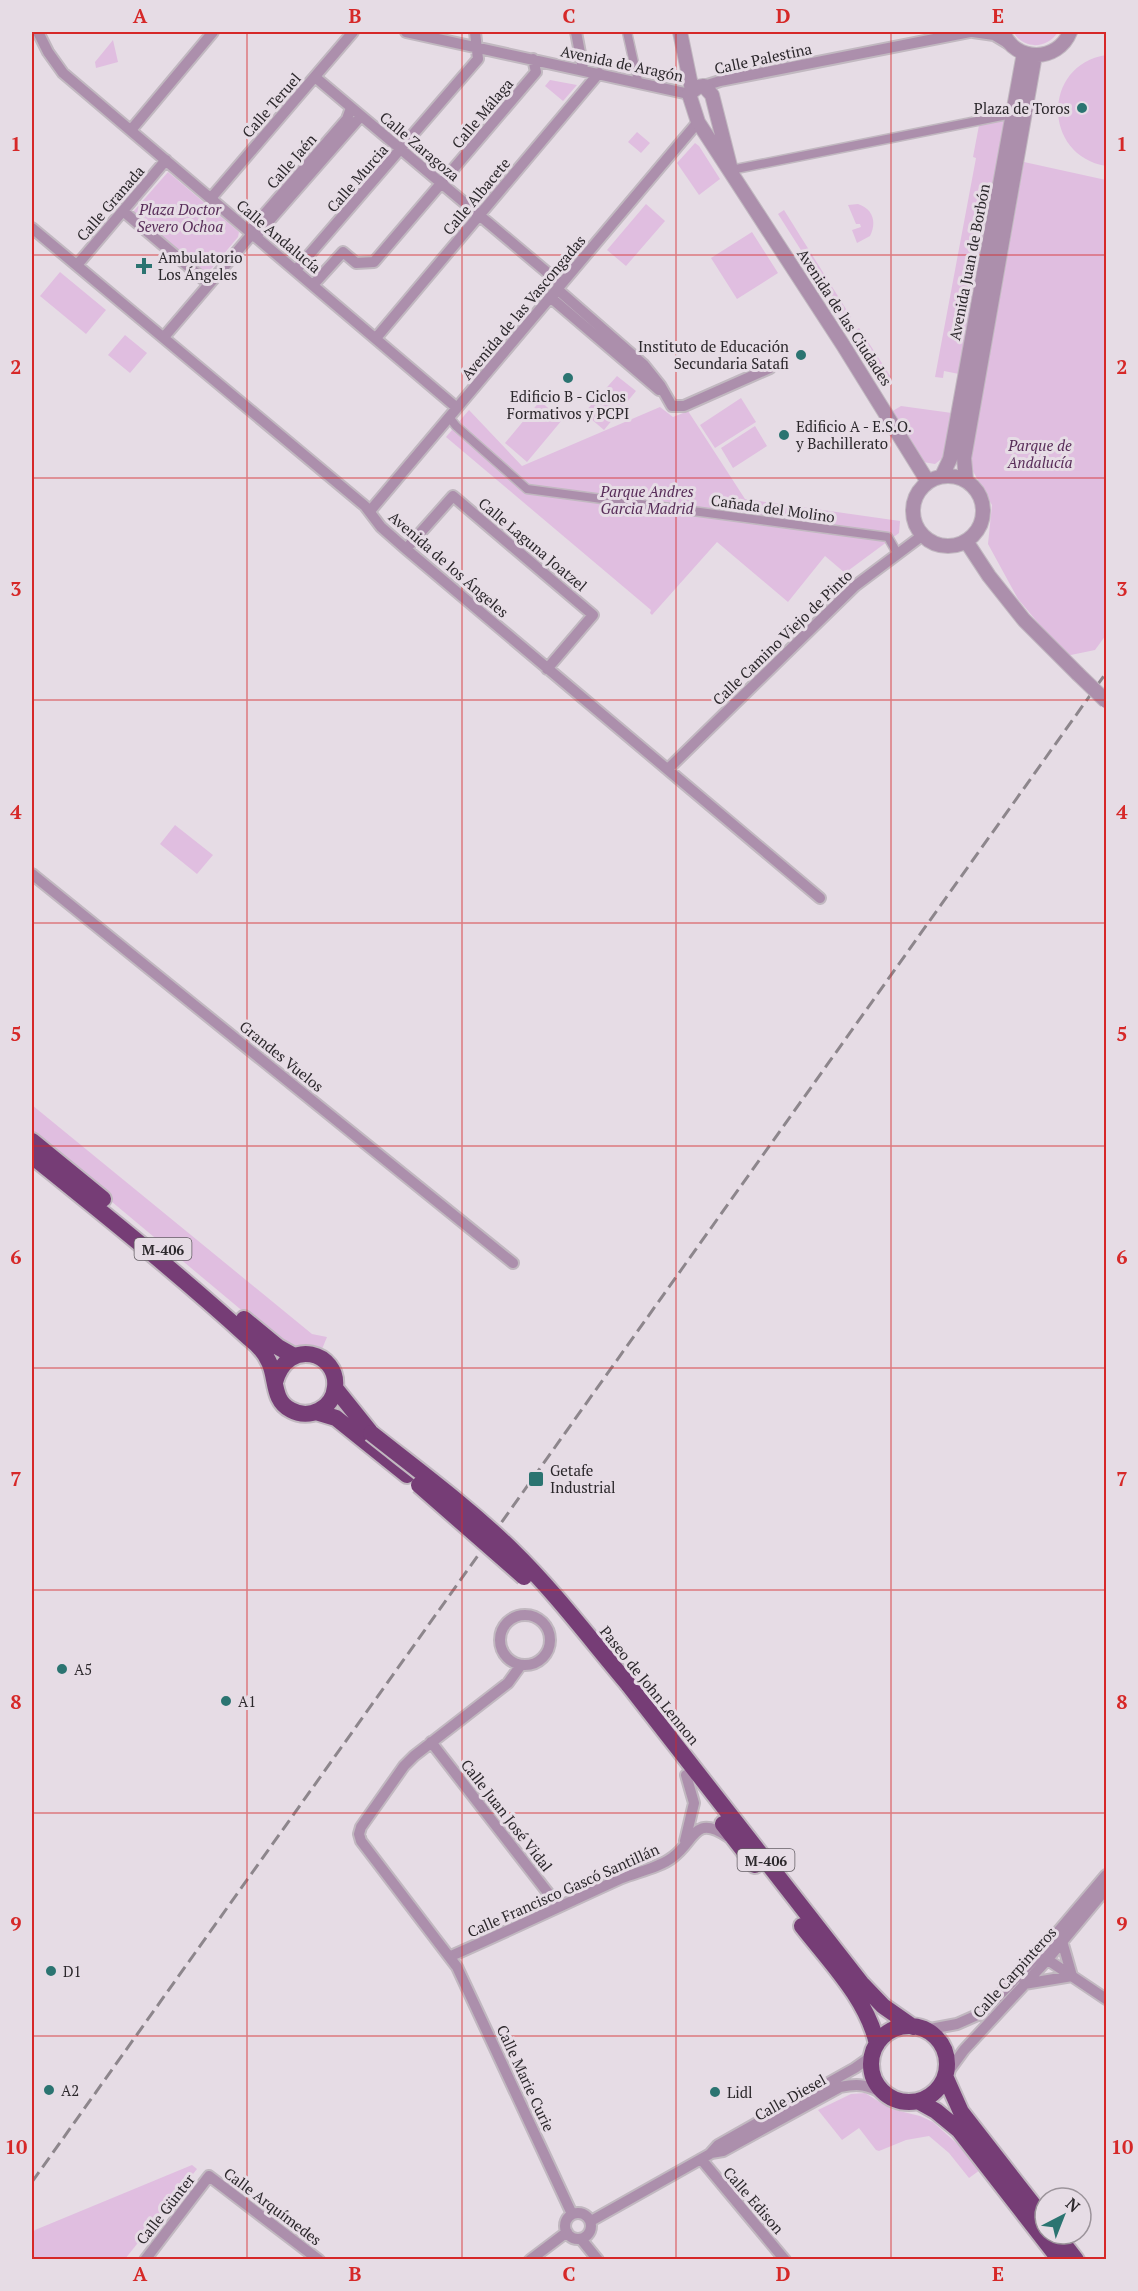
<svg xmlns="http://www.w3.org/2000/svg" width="1138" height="2291" viewBox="0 0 1138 2291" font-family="'PT Serif',serif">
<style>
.green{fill:#e0bee0}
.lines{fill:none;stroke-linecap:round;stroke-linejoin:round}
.pedestrian-casing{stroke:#c1b8c0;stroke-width:11}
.minor-casing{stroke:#c1b8c0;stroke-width:14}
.tertiary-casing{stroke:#c1b8c0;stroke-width:16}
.trunk-casing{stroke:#c1b8c0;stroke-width:20}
.pedestrian{stroke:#ac8fac;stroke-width:8}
.minor{stroke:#ac8fac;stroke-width:10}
.tertiary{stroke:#ac8fac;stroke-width:14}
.trunk{stroke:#763d76;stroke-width:16}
.rail{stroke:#8d868c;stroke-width:3;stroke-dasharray:12 6;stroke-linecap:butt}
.tertiary-bridge-casing{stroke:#c1b8c0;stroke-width:16;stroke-linecap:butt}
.trunk-bridge-casing{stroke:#c1b8c0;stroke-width:20;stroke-linecap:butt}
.tertiary-bridge{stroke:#ac8fac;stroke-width:14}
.trunk-bridge{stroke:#763d76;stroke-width:16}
.grid{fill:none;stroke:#d62828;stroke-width:1.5;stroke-opacity:0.55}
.poi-dot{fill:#2b7471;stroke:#e6dce5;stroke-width:2}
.labels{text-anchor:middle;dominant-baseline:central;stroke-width:6;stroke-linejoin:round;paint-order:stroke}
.shield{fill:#e6dce5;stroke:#645e64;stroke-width:1.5}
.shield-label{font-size:14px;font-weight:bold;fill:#2c282c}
.street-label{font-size:15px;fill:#2c282c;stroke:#e6dce5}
.poi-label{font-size:15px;fill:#2c282c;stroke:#e6dce5;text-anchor:start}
.park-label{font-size:15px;font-style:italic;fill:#582d59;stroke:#e6dce5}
.neatline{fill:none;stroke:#d62828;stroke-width:2}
.grid-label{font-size:20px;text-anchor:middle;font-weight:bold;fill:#d62828}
</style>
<rect width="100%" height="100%" fill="#e6dce5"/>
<path class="green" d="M1013 32H1058C1047 49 1024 50 1013 32Z
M113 40 118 62 96 68 95 62Z
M1106 55V166C1042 155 1042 65 1106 55Z
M550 80 577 85 563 101 545 86Z
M1007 115 959 374 944 371 943 378 935 377 976 158 973 157 980 120Z
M637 132 650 143 641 153 628 142Z
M695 143 699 146 720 179 699 195 677 163Z
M1024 162 1106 180V635L1095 650 1066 656 1018 599 988 544 992 505 970 466Z
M168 172 239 232 238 237 207 274 132 213Z
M646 204 665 221 626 266 607 250Z
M858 204C873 209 877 222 870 236L857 243 852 230 861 227 860 224H856L848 205Z
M784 210 851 317 846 321 778 214Z
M752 232 778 273 737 299 711 258Z
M60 272 106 310 86 334 40 296Z
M859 328 891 377H883L854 332Z
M125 335 147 353 130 373 108 355Z
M617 376 636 391 604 430 584 413Z
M741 398 756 422 715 448 700 425Z
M540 401 562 420 527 462 505 443Z
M901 406 952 413 944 457 935 464 923 462 891 412Z
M660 407 673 417 688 411 745 499 900 521 899 533 845 573 825 556 788 602 717 542 652 615 650 613 651 610 446 437 469 410 522 466Z
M755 426 767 446 733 468 721 448Z
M175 825 213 855 197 874 160 844Z
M32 1105 312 1334 327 1337 322 1349 297 1346 270 1334 32 1135Z
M865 2093 891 2109 920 2116 933 2122 963 2149 980 2170 969 2178 949 2153 929 2136 906 2140 879 2151 876 2150 859 2128 842 2140 818 2110 851 2094Z
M192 2165 197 2169 125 2259H32V2234L35 2230Z"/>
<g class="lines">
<defs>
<path id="pedestrian" d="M627 32 638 81
M731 170 1007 115 1014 111
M449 417 456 426 527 489 888 537 897 553"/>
<path id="minor" d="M38 32 48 52 63 73 457 408
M406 32 689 94
M576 32 583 69
M973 32 994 35 1009 44
M315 77 561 284
M704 86 720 81 970 32
M131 130 213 32
M211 198 353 32
M123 211 209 284
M32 228 365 506 381 527 406 549 820 898
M249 232 347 119 351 108
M255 237 361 116
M77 265 166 160
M296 270 478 59 475 32
M313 285 343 252 356 263 374 262 536 72 533 59
M557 289 644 365 660 385 672 406H684L770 368
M550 297 659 390
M164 337 252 234
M376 338 599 73
M370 511 698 122
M406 549 453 496 593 615 547 669
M668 769 855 586 923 535
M32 874 513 1263
M500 1640a25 25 0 1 1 50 0a25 25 0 1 1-50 0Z
M521 1665 508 1683 414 1756 404 1766 361 1827 359 1834 361 1841 457 1967 572 2214
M431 1742 559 1907
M685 1841 694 1803 686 1775
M451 1956C508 1931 565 1904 622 1878 637 1872 661 1867 673 1857 695 1841 694 1814 727 1836
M1042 1956 1106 1999
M1024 1984 1072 1976 1062 1941
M925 2030 957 2024 982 2013 1039 1954 1106 1875
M945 2076 964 2050 1047 1960 1106 1889
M711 2153 723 2151 840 2087C860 2083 867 2085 885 2094
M701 2159 785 2260
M565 2226a13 13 0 1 1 26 0a13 13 0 1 1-26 0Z
M591 2221 694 2163 710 2154 718 2145 855 2068 872 2056
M581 2239 598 2260
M145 2260 209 2176 319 2260
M530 2260 567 2232"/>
<path id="tertiary" d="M680 32 692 90
M1003 32C1015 63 1058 62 1070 32
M731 170 712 95 704 86 698 87 689 94 698 122 843 345 928 482
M913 511a35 35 0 1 1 70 0a35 35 0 1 1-70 0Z
M942 476 950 459 1024 53
M966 480 964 458 1035 55
M966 541 989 576 1024 620 1078 674"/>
<path id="trunk" d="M32 1141 103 1199
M32 1156C105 1215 179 1274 249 1338 257 1344 265 1353 269 1362 277 1378 272 1401 291 1410 309 1420 333 1409 335 1387 339 1353 288 1336 275 1382
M244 1319 278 1347 294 1356
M335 1388 371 1433
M316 1412 336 1418 407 1475
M628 1684 861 1983 883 2006 913 2027
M723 1824 755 1865
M802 1926C830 1962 867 1999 877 2044
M871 2064a38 38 0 1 1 76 0a38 38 0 1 1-76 0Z
M945 2076 961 2112 1045 2220
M918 2101 936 2111 959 2130 1060 2260
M1056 2234 1076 2260"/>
</defs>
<use href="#pedestrian" class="pedestrian-casing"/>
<use href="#minor" class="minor-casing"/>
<use href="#tertiary" class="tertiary-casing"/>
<use href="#trunk" class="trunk-casing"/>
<use href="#pedestrian" class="pedestrian"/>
<use href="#minor" class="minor"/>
<use href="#tertiary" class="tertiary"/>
<use href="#trunk" class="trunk"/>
<path class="rail" d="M32 2182 1106 673"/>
<defs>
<path id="tertiary-bridge" d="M1078 674 1106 701"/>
<path id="trunk-bridge" d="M371 1433C419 1471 468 1507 512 1550 554 1591 590 1639 628 1684
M419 1485 524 1577"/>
</defs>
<use href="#tertiary-bridge" class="tertiary-bridge-casing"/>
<use href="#trunk-bridge" class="trunk-bridge-casing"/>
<use href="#tertiary-bridge" class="tertiary-bridge"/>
<use href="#trunk-bridge" class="trunk-bridge"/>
</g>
<path class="grid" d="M247 32V2260M462 32V2260M676 32V2260M891 32V2260M32 255H1106M32 478H1106M32 700H1106M32 923H1106M32 1146H1106M32 1368H1106M32 1590H1106M32 1813H1106M32 2036H1106"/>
<g class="poi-dot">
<circle cx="1082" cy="108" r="6"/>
<path d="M141 257h6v6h6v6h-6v6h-6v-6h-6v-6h6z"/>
<circle cx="801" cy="355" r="6"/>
<circle cx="568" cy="378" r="6"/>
<circle cx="784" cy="435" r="6"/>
<rect x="528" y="1471" width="16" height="16" rx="3"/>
<circle cx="62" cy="1669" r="6"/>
<circle cx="226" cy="1701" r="6"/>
<circle cx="51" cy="1971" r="6"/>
<circle cx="49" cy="2090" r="6"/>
<circle cx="715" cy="2092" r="6"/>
</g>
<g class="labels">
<g class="shield">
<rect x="134.5" y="1238" width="57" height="22" rx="4.5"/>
<rect x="737.5" y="1849" width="57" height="22" rx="4.5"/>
</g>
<g class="shield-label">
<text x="163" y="1249">M-406</text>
<text x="766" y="1860">M-406</text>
</g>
<g class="street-label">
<text transform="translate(763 58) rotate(-12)">Calle Palestina</text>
<text transform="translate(622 63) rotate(12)">Avenida de Aragón</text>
<text transform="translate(271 105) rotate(-49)">Calle Teruel</text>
<text transform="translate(482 113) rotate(-50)">Calle Málaga</text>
<text transform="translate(420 146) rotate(40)">Calle Zaragoza</text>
<text transform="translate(291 161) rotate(-49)">Calle Jaén</text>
<text transform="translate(357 178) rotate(-49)">Calle Murcia</text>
<text transform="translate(476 196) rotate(-50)">Calle Albacete</text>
<text transform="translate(110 203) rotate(-49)">Calle Granada</text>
<text transform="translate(279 236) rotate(40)">Calle Andalucía</text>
<text transform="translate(969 262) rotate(-79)">Avenida Juan de Borbón</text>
<text transform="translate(523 307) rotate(-50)">Avenida de las Vascongadas</text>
<text transform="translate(845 317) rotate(57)">Avenida de las Ciudades</text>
<text transform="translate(773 508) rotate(8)">Cañada del Molino</text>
<text transform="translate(533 544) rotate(40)">Calle Laguna Joatzel</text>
<text transform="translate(449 564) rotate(41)">Avenida de los Ángeles</text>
<text transform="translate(782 637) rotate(-44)">Calle Camino Viejo de Pinto</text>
<text transform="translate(282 1056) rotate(39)">Grandes Vuelos</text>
<text transform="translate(650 1685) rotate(51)">Paseo de John Lennon</text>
<text transform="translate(507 1815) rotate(52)">Calle Juan José Vidal</text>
<text transform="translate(563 1890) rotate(-24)">Calle Francisco Gascó Santillán</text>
<text transform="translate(1014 1972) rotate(-48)">Calle Carpinteros</text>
<text transform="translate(526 2078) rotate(65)">Calle Marie Curie</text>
<text transform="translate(790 2097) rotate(-29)">Calle Diesel</text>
<text transform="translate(754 2200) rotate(49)">Calle Edison</text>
<text transform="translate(273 2206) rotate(37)">Calle Arquímedes</text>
<text transform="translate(165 2209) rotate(-52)">Calle Günter</text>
</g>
<g class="poi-label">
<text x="1070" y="108" text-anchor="end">Plaza de Toros</text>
<text x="158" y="257">Ambulatorio<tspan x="158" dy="17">Los Ángeles</tspan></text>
<text x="789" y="346" text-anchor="end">Instituto de Educación<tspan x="789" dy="17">Secundaria Satafi</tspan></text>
<text x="568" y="396" text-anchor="middle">Edificio B - Ciclos<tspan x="568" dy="17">Formativos y PCPI</tspan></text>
<text x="796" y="426">Edificio A - E.S.O.<tspan x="796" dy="17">y Bachillerato</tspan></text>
<text x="550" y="1470">Getafe<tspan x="550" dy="17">Industrial</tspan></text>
<text x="74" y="1669">A5</text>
<text x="238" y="1701">A1</text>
<text x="63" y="1971">D1</text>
<text x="61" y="2090">A2</text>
<text x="727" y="2092">Lidl</text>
</g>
<g class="park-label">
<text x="180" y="209">Plaza Doctor<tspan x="180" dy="17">Severo Ochoa</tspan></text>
<text x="1040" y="445">Parque de<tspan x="1040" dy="17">Andalucía</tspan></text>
<text x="647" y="491">Parque Andres<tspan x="647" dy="17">Garcia Madrid</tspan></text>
</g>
</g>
<rect width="1138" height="2291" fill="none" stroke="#e6dce5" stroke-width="66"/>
<g transform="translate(1063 2216) rotate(42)"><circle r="28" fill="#e6dce5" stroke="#9c949b" stroke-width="1.5"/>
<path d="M0-4.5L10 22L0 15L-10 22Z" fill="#2b7471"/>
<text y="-9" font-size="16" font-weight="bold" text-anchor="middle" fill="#2c282c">N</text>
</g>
<rect x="33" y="33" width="1072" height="2225" class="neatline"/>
<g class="grid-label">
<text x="140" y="23">A</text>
<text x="355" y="23">B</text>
<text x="569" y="23">C</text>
<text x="783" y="23">D</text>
<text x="998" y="23">E</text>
<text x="16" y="151">1</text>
<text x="1122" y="151">1</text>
<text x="16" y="374">2</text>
<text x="1122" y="374">2</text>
<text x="16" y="596">3</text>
<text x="1122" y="596">3</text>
<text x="16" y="819">4</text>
<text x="1122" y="819">4</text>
<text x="16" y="1041">5</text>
<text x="1122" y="1041">5</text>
<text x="16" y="1264">6</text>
<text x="1122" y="1264">6</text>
<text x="16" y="1486">7</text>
<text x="1122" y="1486">7</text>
<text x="16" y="1709">8</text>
<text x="1122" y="1709">8</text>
<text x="16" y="1931">9</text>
<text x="1122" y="1931">9</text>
<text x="16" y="2154">10</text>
<text x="1122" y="2154">10</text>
<text x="140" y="2281">A</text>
<text x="355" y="2281">B</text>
<text x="569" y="2281">C</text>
<text x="783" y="2281">D</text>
<text x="998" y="2281">E</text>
</g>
</svg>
